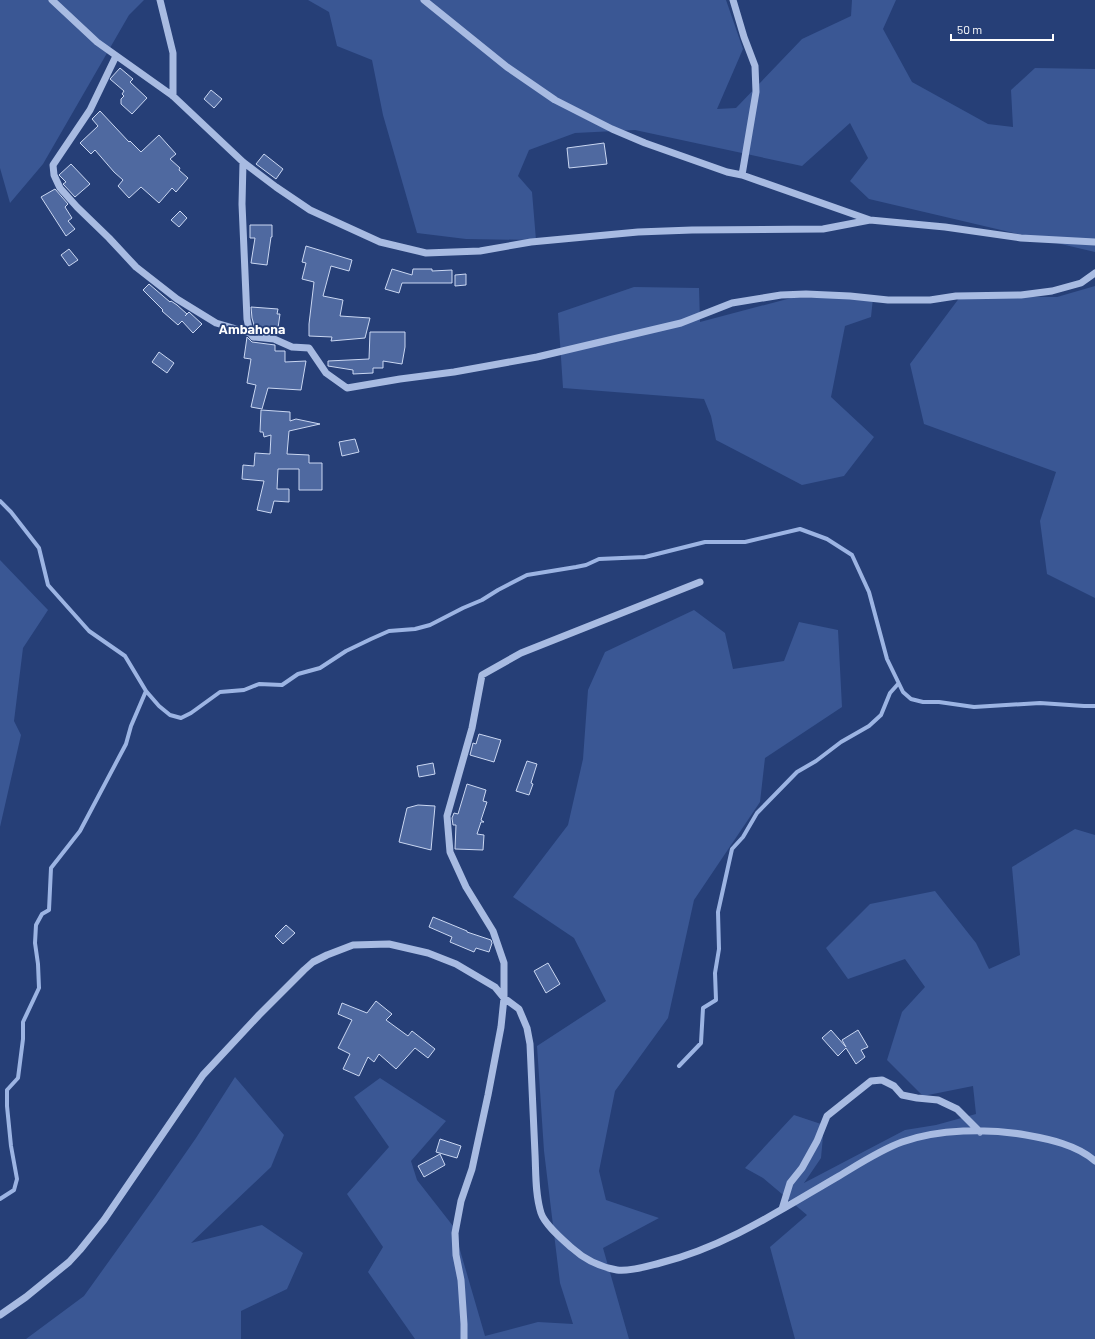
<svg xmlns="http://www.w3.org/2000/svg" width="1095" height="1339" viewBox="0 0 1095 1339" font-family="Barlow,sans-serif">
<style>
.green{fill:#3a5794}
.lines{fill:none;stroke-linecap:round;stroke-linejoin:round}
.stream{stroke:#9cb4e3;stroke-width:4}
.building{fill:#4f69a0;stroke:#cad7f2}
.minor{stroke:#a8bbe2;stroke-width:7}
.labels{text-anchor:middle;dominant-baseline:central;stroke-width:3.5;stroke-linejoin:round;paint-order:stroke}
.quarter-label{font-size:14px;font-weight:bold;fill:#fff;stroke:#263f77}
</style>
<rect width="100%" height="100%" fill="#263f77"/>
<path class="green" d="M0 0H144L129 15 43 164 10 203 0 168Z
M308 0H726L743 49 717 109 736 108 802 39 851 16 852 0H896L883 29 912 82 988 124 1013 127 1011 90 1035 68 1095 69V252L869 199 850 181 868 158 850 123 802 166 635 130 575 133 529 150 518 176 532 192 536 240 466 239 417 233 383 115 372 60 337 46 329 12Z
M1095 286V598L1047 574 1040 521 1056 472 924 424 910 364 960 297H1057Z
M634 287 699 288 700 322 791 298H873L871 317 845 326 831 397 874 437 844 476 802 485 716 440 711 416 704 399 563 388 558 313Z
M0 560 48 610 23 648 14 721 21 735 0 827Z
M694 610 725 633 733 669 784 661 799 622 838 630 842 707 765 758 760 802 694 900 668 1018 615 1091 599 1171 606 1200 659 1218 603 1248 629 1339H415L368 1272 383 1247 347 1194 389 1147 354 1097 380 1078 446 1121 411 1161 417 1180 453 1226 485 1336 538 1322 573 1324 560 1283 544 1151 537 1046 606 1001 574 938 513 897 568 825 583 759 588 690 605 652Z
M1075 829 1095 835V1339H795L770 1247 807 1215 763 1178 745 1168 794 1115 824 1125 821 1158 804 1183 905 1130 936 1125 976 1114 973 1086 923 1096 887 1060 902 1012 925 987 905 959 848 979 826 948 870 904 935 891 976 943 989 969 1020 955 1012 867Z
M235 1077 284 1135 271 1167 191 1243 262 1225 303 1253 287 1289 241 1311V1339H26L84 1296 155 1197 196 1138Z"/>
<g class="lines">
<path class="stream" d="M0 501 11 512 39 548 48 585 89 631 125 656 146 691 159 706 170 715 181 718 191 713 220 692 244 690 259 684 282 685 298 674 320 668 346 651 371 639 389 631 415 629 430 625 463 608 482 600 498 590 527 575 576 567 586 565 599 559 645 557 705 542H745L800 529 827 539 852 555 869 592 887 659 903 692 911 699 923 702H939L974 707 1040 703 1084 706H1095
M679 1066 701 1043 703 1008 716 1000 715 973 719 949 718 912 732 849 743 837 757 813 797 772 816 761 841 742 869 726 881 715 890 693 898 684
M0 1199 14 1190 17 1179 11 1146 7 1106V1090L18 1078 23 1039V1022L39 988 38 964 35 943 36 925 42 914 49 910 51 868 80 831 126 744 131 726 146 691"/>
</g>
<path class="building" d="M120 68 133 79 130 82 147 98 132 114 121 104V99L124 96 122 94 124 91 110 79Z
M211 90 222 99 214 108 204 99Z
M100 111 129 142 130 141 141 152 159 135 176 154 170 159 180 168 179 170 188 178 176 192 172 188 159 203 141 187 129 198 118 186 123 180 114 172 95 150 91 154 80 143 98 126 92 119Z
M604 143 607 164 569 168 567 148Z
M264 154 283 169 276 179 256 164Z
M71 164 90 184 75 197 64 185 63 184 66 182 59 175Z
M55 189 68 204 65 207 72 218 68 221 75 229 66 236 41 197Z
M180 211 187 218 179 227 171 220Z
M250 225H272V237H271L267 265 251 263 255 238H250Z
M306 246 352 260 349 271 331 266 323 296 343 300 340 316 370 318 365 338 331 341 332 337 309 336V324L314 282 302 279 306 263 302 262Z
M69 249 78 260 69 266 61 255Z
M392 269 412 275 413 269H432V271L452 270V283H402L399 293 385 289Z
M466 274V285L455 286V275Z
M149 284 170 302 171 301 177 305 187 314 185 316 189 312 202 324 193 333 182 321 178 325 162 311 163 310 143 290Z
M251 307 278 309 277 314H280L277 335 256 332 252 318Z
M370 332H405V347L402 364 383 361V368H373V373L353 374V370L328 366V361L369 359Z
M247 337 252 342 275 345V351H285V362L306 361 301 390 268 388 262 409 251 407 256 385 247 383 251 359 244 358Z
M159 352 174 363 167 373 152 362Z
M261 410 290 412V421L296 419 320 424 289 431 287 454 309 455V463H322V490H299V469H278L277 489H289V502L274 501 271 513 257 510 264 481 242 479 243 465 254 466 255 453 270 454 271 435 264 437 263 432H260Z
M355 439 359 452 342 456 339 442Z
M479 734 501 740 494 762 470 755 473 743 476 744Z
M527 761 537 764 531 783 533 784 529 795 516 791Z
M433 763 435 774 419 777 417 766Z
M467 784 486 790 483 801 487 802 481 820 484 822H481L477 834 484 835 483 850 455 849 456 825H453L452 818 454 813 458 814Z
M418 805 435 806 431 850 399 842 407 808Z
M433 917 467 931V932L491 940 492 943 489 952 476 948 474 952 450 942 452 937 429 927Z
M286 925 295 933 283 944 275 936Z
M548 963 560 984 546 993 534 971Z
M376 1001 392 1014 386 1020 408 1036 412 1031 435 1049 428 1058 415 1048 396 1069 379 1054 374 1062 368 1057 359 1076 343 1069 350 1054 338 1048 352 1020 338 1014 342 1003 367 1013Z
M831 1030 846 1047 842 1040 858 1030 868 1047 861 1050 865 1057 856 1064 846 1048 838 1056 822 1038Z
M440 1139 461 1146 457 1158 436 1152Z
M440 1154 445 1165 424 1177 418 1166Z"/>
<g class="lines">
<path class="minor" d="M52 0 97 42 173 96 243 162 276 187 310 210 380 242 426 253 480 251 531 242 638 232 692 230 823 229 870 220
M160 0 173 53V96
M424 0 507 67 555 100 612 129 645 143 727 172 742 175 870 220 945 227 1021 238 1095 242
M733 0 744 37 755 66 756 92 742 175
M116 56 90 110 53 165 54 175 60 188 77 207 109 238 136 267 177 299 216 323 250 333
M243 162 242 204 247 319 250 333 253 337 274 339 292 347 309 348 326 373 347 388 400 379 454 372 537 357 681 323 732 303 781 295 806 294 850 296 888 300H930L956 296 1021 295 1052 291 1081 283 1095 273
M782 1209 790 1183 802 1168 817 1141 827 1116 871 1081 882 1080 894 1086 902 1095 917 1098 938 1100 957 1109 980 1132
M0 1315 26 1297 69 1262 80 1250 104 1220 203 1075 259 1015 304 970 313 962 327 955 353 945 389 944 428 953 456 964 495 987 504 998 519 1009 527 1028 530 1044C532 1081 533 1117 535 1154 536 1173 535 1194 541 1213 545 1225 562 1239 572 1248 584 1259 601 1267 617 1270 629 1272 648 1266 660 1263 725 1247 782 1209 839 1176 859 1164 880 1150 902 1142 938 1129 988 1128 1026 1135 1049 1139 1077 1145 1095 1161
M464 1339V1324L461 1280 456 1255 455 1233 461 1201 472 1169 488 1095 501 1027 504 998V963L493 931 466 887 450 852 447 816 472 728 482 675 521 653 700 582"/>
</g>
<g class="labels">
<g class="quarter-label">
<text x="252" y="328">Ambahona</text>
</g>
</g>
<path d="M951 34v6h102v-6" fill="none" stroke="#ffffff" stroke-width="2"/>
<text x="957" y="34" font-size="12" fill="#ffffff" stroke="#263f77" stroke-width="3" paint-order="stroke">50 m</text>
</svg>
